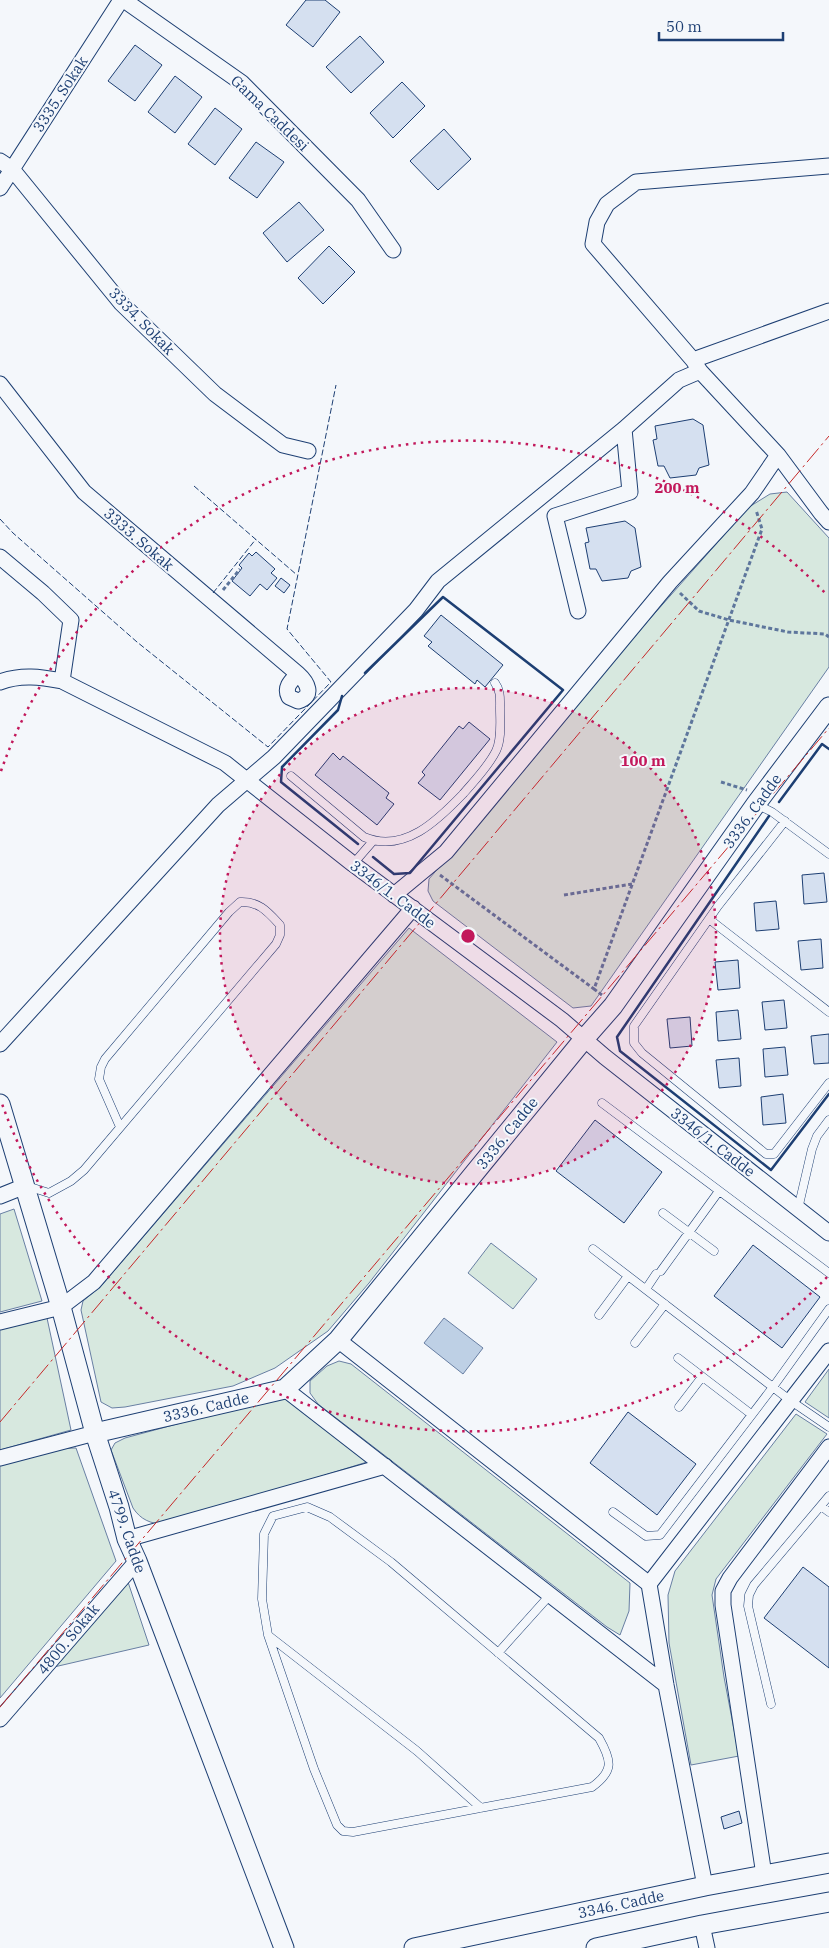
<svg xmlns="http://www.w3.org/2000/svg" width="829" height="1948" viewBox="0 0 829 1948" font-family="'IBM Plex Serif',serif">
<style>
.green{fill:#d7e8df;stroke:#687fa3}
.water{fill:#bed0e5;stroke:#687fa3}
.building{fill:#d5e0f0;stroke:#1d3f73}
.lines{fill:none;stroke-linecap:round;stroke-linejoin:round}
.service-casing{stroke:#1d3f73;stroke-width:9}
.minor-casing{stroke:#1d3f73;stroke-width:17}
.tertiary-casing{stroke:#1d3f73;stroke-width:21}
.path{stroke:#5e769c;stroke-width:3;stroke-dasharray:4 2.5;stroke-linecap:butt}
.service{stroke:#f4f7fb;stroke-width:8}
.minor{stroke:#f4f7fb;stroke-width:15}
.tertiary{stroke:#f4f7fb;stroke-width:19}
.fence{stroke:#1d3f73;stroke-width:1;stroke-dasharray:6 2.5;stroke-linecap:butt}
.wall{stroke:#1d3f73;stroke-width:2.5}
.power{stroke:#c62828;stroke-width:1;stroke-dasharray:18 4 2.5 4;stroke-linecap:butt}
.ring{fill:none;stroke:#c2185b;stroke-width:2.5;stroke-dasharray:2.5 5}
.labels{text-anchor:middle;dominant-baseline:central;stroke-width:4;stroke-linejoin:round;paint-order:stroke}
.street-label{font-size:15px;fill:#1d3f73;stroke:#f4f7fb}
.centre{fill:#c2185b;stroke:#f4f7fb;stroke-width:2.5}
.ring-label{font-size:15px;text-anchor:middle;font-weight:bold;fill:#c2185b;stroke:#f4f7fb;stroke-width:4;stroke-linejoin:round;paint-order:stroke}
</style>
<rect width="100%" height="100%" fill="#f4f7fb"/>
<path class="green" d="M787 492 829 538V667L591 1006 573 1008 433 901 428 891 429 879 647 622 749 507 770 494Z
M409 928 557 1042 369 1283 328 1331 275 1368 233 1386 125 1407 112 1408 101 1402 81 1310 83 1301 101 1286Z
M14 1209 42 1301 0 1312V1214Z
M491 1243 537 1279 513 1309 468 1273Z
M47 1318 71 1430 0 1450V1329Z
M339 1361 351 1364 630 1583 629 1611 620 1635 607 1627 318 1404 310 1393V1381L327 1366Z
M829 1369V1418L805 1402Z
M277 1397 287 1399 367 1462 164 1525C150 1523 141 1520 133 1508L111 1450 115 1443 125 1438Z
M796 1414 827 1434 716 1579 712 1595 724 1677 739 1756 691 1765 669 1643 668 1595 675 1571Z
M76 1448 116 1561 0 1698V1464L45 1449Z
M128 1582 149 1645 54 1667Z"/>
<path class="water" d="M444 1318 483 1348 463 1374 424 1343Z"/>
<path class="building" d="M306 0H325L340 12 313 47 286 25Z
M360 36 384 62 351 93 326 67Z
M135 45 162 65 135 101 108 81Z
M175 76 202 97 175 133 148 112Z
M402 82 425 106 393 138 370 113Z
M215 108 242 129 215 165 188 144Z
M444 129 471 159 438 190 410 161Z
M256 142 284 162 257 198 229 178Z
M299 202 324 230 287 262 263 233Z
M329 246 355 272 323 304 298 278Z
M693 419 703 425 709 465 699 468 696 475 670 478 664 466H658L653 440 657 439 655 426Z
M625 521 635 528 641 567 631 571 628 578 602 581 596 569H590L585 543 589 542 586 528Z
M256 552 275 569 271 573 277 578 267 590 260 584 250 596 232 581 242 568 239 565 249 553 252 556Z
M281 578 290 585 284 593 275 586Z
M441 615 503 665 485 687 477 680 475 684 428 646 432 642 424 636Z
M469 722 490 739 440 800 418 783 425 775 422 772 459 726 463 729Z
M333 753 340 760 343 756 389 793 386 798 394 804 377 825 315 775Z
M824 873 827 902 804 904 802 875Z
M776 901 779 929 756 931 754 903Z
M821 939 823 968 801 970 798 941Z
M738 960 740 988 718 990 715 962Z
M784 1000 787 1028 765 1030 762 1002Z
M738 1010 741 1039 718 1041 716 1012Z
M690 1017 692 1046 670 1048 667 1019Z
M829 1034V1063L814 1064 811 1036Z
M785 1047 788 1075 765 1077 763 1049Z
M739 1058 741 1086 719 1088 716 1060Z
M783 1094 786 1123 763 1125 761 1097Z
M595 1120 662 1172 624 1223 556 1171Z
M753 1245 820 1297 782 1348 714 1296Z
M628 1412 696 1464 657 1515 590 1463Z
M803 1567 829 1587V1668L764 1618Z
M739 1811 742 1823 724 1829 721 1817Z"/>
<g class="lines">
<defs>
<path id="service" d="M291 776 364 837C404 854 438 820 463 794 475 780 488 767 496 751 502 739 500 721 500 709 500 699 501 691 495 683
M756 804 772 812 829 854
M785 821 718 906 634 1026V1043L642 1053 766 1154H774L829 1083
M353 864 373 841
M709 919 829 1012
M602 1103 829 1273
M27 1186 49 1193 71 1181 84 1170 276 944 280 935V925C268 912 259 901 240 902L229 912 105 1059 101 1067 99 1079 120 1127
M798 1209 812 1149 817 1136 829 1120
M663 1213 714 1251
M593 1249 791 1401 829 1427
M661 1271 719 1191
M646 1289 656 1274
M599 1315 628 1276
M635 1343 665 1304
M678 1358 751 1414
M679 1407 702 1377
M821 1506 829 1512
M307 1507 330 1517 391 1562 599 1738C612 1761 614 1771 592 1787L353 1832 343 1831 337 1825 314 1769 268 1635 262 1599 264 1534 273 1516Z
M613 1512 646 1536 660 1535 773 1387 829 1309
M269 1636 417 1751 481 1808
M498 1653 550 1595
M771 1704 748 1606 749 1595 754 1585 829 1496"/>
<path id="minor" d="M124 0 242 83 358 200 393 250
M0 161 12 169 121 303 215 394 283 445 308 451
M829 166 636 182 607 204 597 222 593 244 693 360 700 371 778 455 821 513 829 522
M0 188 121 0
M693 360 829 311
M0 384 84 492 298 674C307 682 315 696 298 701L289 697C284 687 291 681 298 674
M0 557 43 593 71 620 62 681
M578 611 555 516 630 492 624 429
M0 682C21 674 41 677 62 681L225 763 353 864 562 1020 605 1057 829 1233
M394 895 446 852 670 582 752 493 778 455
M0 1044 218 805 274 757 416 610 438 581 624 429 679 380 700 371
M0 1196 25 1186
M0 1322 61 1307 94 1282 413 908
M338 1340 649 1584
M285 1389 666 1685
M0 1458 95 1433
M127 1539 385 1466
M0 1719 137 1561
M764 1875 723 1605V1591L730 1578 829 1447
M705 1886 666 1685 649 1584 829 1351
M702 1925 707 1948"/>
<path id="tertiary" d="M0 1104 61 1307 95 1433 119 1507 127 1539 137 1561 284 1948
M95 1433 285 1389 338 1340 584 1039 613 1006 756 804 829 707
M414 1948 705 1886 829 1863
M596 1948 702 1925 829 1902"/>
</defs>
<use href="#service" class="service-casing"/>
<use href="#minor" class="minor-casing"/>
<use href="#tertiary" class="tertiary-casing"/>
<path class="path" d="M223 590 240 569
M680 593 699 611 729 620 788 632 825 634 829 637
M721 782 747 790
M440 875 594 989
M564 895 632 884
M602 995 594 989 762 529 756 510"/>
<use href="#service" class="service"/>
<use href="#minor" class="minor"/>
<use href="#tertiary" class="tertiary"/>
<path class="fence" d="M194 486 297 575
M0 519 13 533 137 642 268 747 331 682 287 629 336 385
M213 593 256 539"/>
<path class="wall" d="M365 673 443 597 563 690 410 873 394 874 373 857
M342 696 338 710 282 767 281 782 358 844
M779 802 822 744 829 749
M769 816 617 1037 620 1051 771 1170 829 1094"/>
<path class="power" d="M0 1422 829 436
M0 1707 829 728"/>
</g>
<circle cx="468" cy="936" r="248" fill="#c2185b" fill-opacity=".12"/>
<g class="ring">
<circle cx="468" cy="936" r="248"/>
<path d="M827 1277A495 495 0 0 1 1 1101M1 771A495 495 0 0 1 827 595"/>
</g>
<g class="labels">
<g class="street-label">
<text transform="translate(60 94) rotate(-57)">3335. Sokak</text>
<text transform="translate(270 113) rotate(44)">Gama Caddesi</text>
<text transform="translate(142 321) rotate(46)">3334. Sokak</text>
<text transform="translate(139 539) rotate(41)">3333. Sokak</text>
<text transform="translate(752 811) rotate(-54)">3336. Cadde</text>
<text transform="translate(393 894) rotate(37)">3346/1. Cadde</text>
<text transform="translate(507 1133) rotate(-51)">3336. Cadde</text>
<text transform="translate(713 1142) rotate(38)">3346/1. Cadde</text>
<text transform="translate(206 1407) rotate(-13)">3336. Cadde</text>
<text transform="translate(127 1531) rotate(71)">4799. Cadde</text>
<text transform="translate(68 1639) rotate(-50)">4800. Sokak</text>
<text transform="translate(621 1904) rotate(-12)">3346. Cadde</text>
</g>
</g>
<circle cx="468" cy="936" r="8" class="centre"/>
<g class="ring-label">
<text x="677" y="493">200 m</text>
<text x="643" y="766">100 m</text>
</g>
<path d="M659 32v8h124v-8" fill="none" stroke="#1d3f73" stroke-width="2.5"/>
<text x="666" y="32" font-size="15" fill="#1d3f73" stroke="#f4f7fb" stroke-width="4" paint-order="stroke">50 m</text>
</svg>
